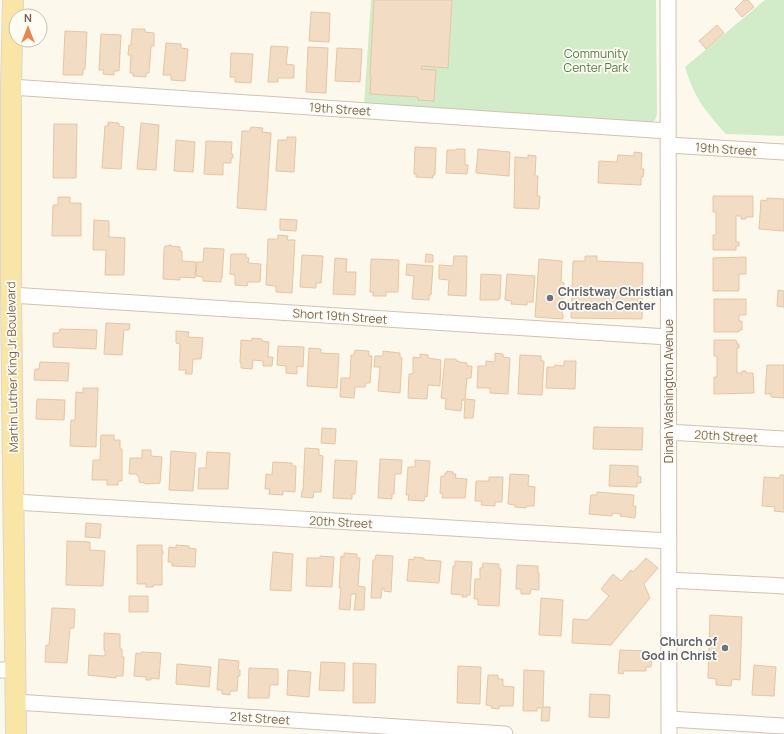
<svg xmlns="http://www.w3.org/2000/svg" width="784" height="734" viewBox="0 0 784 734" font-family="Manrope,sans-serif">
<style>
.green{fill:#d2ebc9}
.building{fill:#f2dcc3;stroke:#e5c6a4}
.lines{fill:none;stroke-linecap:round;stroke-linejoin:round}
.minor-casing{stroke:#d0c2b0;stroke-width:17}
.major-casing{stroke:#dcd6d1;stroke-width:22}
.minor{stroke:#fff;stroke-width:15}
.major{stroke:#f9e6a6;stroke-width:20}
.worship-dot{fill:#6b7280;stroke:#fffcf3;stroke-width:1.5}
.labels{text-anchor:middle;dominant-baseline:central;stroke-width:3.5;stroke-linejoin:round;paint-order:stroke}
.park-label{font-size:12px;fill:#4e7e45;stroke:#fffcf3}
.street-label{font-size:12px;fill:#79634e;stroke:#fffcf3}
.worship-label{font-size:12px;font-weight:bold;fill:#5b616d;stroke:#fffcf3;text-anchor:start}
</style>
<rect width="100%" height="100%" fill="#fdf8ec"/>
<path class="green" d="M371 0H656L657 114 655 120 651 123 364 106Z
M765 0H784V136L726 134C705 111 694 97 685 67Z"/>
<path class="building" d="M374 0H452L448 68 422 66 421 69 436 70 434 101 418 100V97L370 94 371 76H370Z
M744 0H748L754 7 742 17 735 9Z
M311 12 330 13 329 42 309 41Z
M717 25 724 33 706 49 699 41Z
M132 29H145V32L154 33V46H151L149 73H146V77L133 76V73H130L131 55H128L129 45H131Z
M65 31 87 32 85 69H83V75H63Z
M101 34 121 35 119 71H114V75L103 74 104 70H99Z
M166 43 181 44V48L188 49 185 81 171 80V75H163Z
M271 46 288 47 286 64 294 65V78H278V82H268Z
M308 47 328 48 326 93 306 92Z
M337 48 362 49 360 82 335 81Z
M231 53 253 54 251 83 235 82V77H230Z
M108 122 119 123V126L124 127 121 169 102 168 105 126H108Z
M141 123 159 125 156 170 137 169Z
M54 124H77L76 178H53Z
M251 127 263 128 262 132 271 133 266 210 237 208 242 131H250Z
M287 137H296L294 172 276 171 278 140H287Z
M176 140 195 142 193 172 174 171Z
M206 141 232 142 231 154H233V158H231V163H223V175L204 174Z
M415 147 436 148 435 175H433V178L416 177V174H414Z
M456 149H465V165H468L467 174 446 173 447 150H456Z
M478 149 510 152 509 176 476 173Z
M634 152 642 153 641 169H644L643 177H641V185L598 183 599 161 617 162 618 155 634 156Z
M528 155 536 156 535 176H538L537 196H540L539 209 514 208 515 157 528 158Z
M713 196H753V217H746V219H741V216H736V242H739V246H736V250H713V235H716V212H713Z
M58 197H70V203H81V236H52L53 205H58Z
M767 198 784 199V231L759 229 761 200 767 201Z
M280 219 297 220 296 231 280 230Z
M94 220 109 221V237L125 238 124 275H105L106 250H93Z
M278 235 288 236 287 240H295L292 293 276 292V286L266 285 268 239H278Z
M169 245H171V246L180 247V251H182V261L196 262 195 278 180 277V280L163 279 164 249 165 246H169Z
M204 248 224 249 222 278H221V282L203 281V277L196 276 197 262H203Z
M231 254H246V257L249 258 248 263 261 264 260 282H248L247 286 235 285V275L230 274Z
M426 254 433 255V262H425Z
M302 255 323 256 321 283H316V288L300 287Z
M454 256H467L466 296 448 295 449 280 439 279V265L453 266Z
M585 256H597V261L643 263 642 319 571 318 573 261H585Z
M746 257V274H739V291H713V258Z
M335 258 347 259 346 272H356L355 295 333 294Z
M371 259 399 260 398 292H386V296H373V292H370Z
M539 259 562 261 561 282 564 283 562 314H563V319L535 317Z
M407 264 433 266 431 295H429V300L412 299 414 276 406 275Z
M481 274 501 275 500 299H498V300H480Z
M507 274 535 276 533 302H527V305L511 304 512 301 505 300Z
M778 290 784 291V307L777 306Z
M714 299H746V315H739V321H742V330H739V332H714Z
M106 323 130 324 129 330H124L122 355 104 354Z
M60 329 97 330 96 349 53 347V333H59Z
M176 331 189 332 188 337 203 338 201 359H193L192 374H185L186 370H179L180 344 176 343Z
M252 338 262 339V341L269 342 268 357H273L272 366H263V361L253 360 252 369 241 368V363H240L241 340 252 341Z
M714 340H736L737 344H739V348H737V373H742V371H746V373H753L754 393 714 394V377H717V356H714Z
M278 346 304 347 303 367 297 366V374L286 373V366L277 365Z
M309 348 321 349V353L339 354 337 388 307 386Z
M355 350 369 351V356H372L370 383H366L365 387H355L354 398 340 397 341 378H350L351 355H354Z
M383 351 400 353V357L402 358 400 393 378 391 380 367H374L375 356H383Z
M495 353 503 354V357L510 358 508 394 490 393V388H477L478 366H486V361L495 362Z
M420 354 428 355V358L441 360 440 386 428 385 427 399 408 398 409 374H413V357L420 358Z
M520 355 541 356V361H544L542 395 518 394Z
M445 359H456V361H459V362L467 363V366H472L471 378H467L465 399 475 400 473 418H464L465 400H462L461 411 445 409 446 399 441 398Z
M564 361H576L575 389 546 388 547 367H555V365L564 366Z
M40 362 69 363 68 381 34 380 35 369H39Z
M767 365H784V398L771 397V394H765Z
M83 388H98L96 447 70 446 71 420H75L76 392 83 393Z
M37 399 65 400 64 420 36 419Z
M594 427 643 428 642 450 593 449Z
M322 428 336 429 335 444 321 443Z
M101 435H114V440H120V449H122V481H118V485H107V480H92L93 460H100Z
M305 448 319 449V455L323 456 321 492H314L313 498 301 497 302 491H303Z
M142 450H151V456L162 457 160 483 145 484V483L139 482V477L136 474H129L130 458H142Z
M171 451 196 453 193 491 169 490Z
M207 452 230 453 228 489H198L199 468H206Z
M380 459 402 460 401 474H395L394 494H392V499L378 498Z
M335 460 357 461 355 494H352V499L333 498Z
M415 460 430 461 427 497 425 496 424 501 408 500 409 495H406L408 467H415Z
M273 462 292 463V466H296L295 492 283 491V495L269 494 270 489H265L266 474 272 475Z
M610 465 638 466V476L641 477V483H637V487L609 486Z
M447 471 453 472V474H456L455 478 467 479 465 498H442L443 494 440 493 441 476H445V473H447Z
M510 474 529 475 528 486 535 487 534 506H527L526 508 515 507V505L508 504Z
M780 475H784V512L774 511 775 507 762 506 764 477 780 478Z
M489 477H503L502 502H495V506L481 505 482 501H475L476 481H489Z
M597 492 634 495 633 506H636L635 518 620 516 621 514 612 513V516L589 514 591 495H597Z
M86 523 101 524 100 538 85 537Z
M67 541 90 542V550L105 551 103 586 66 585Z
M137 545H162V551H163V554H162V585H153V587H146V584H137Z
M176 545 189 546V548L196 549 195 567 172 566V562H168L169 547 176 548Z
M273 552 293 554 291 591 270 590Z
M344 553 357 554V558H360L358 586 365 587 364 610H354L356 594H351L350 610 339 609 341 588H339L341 556 344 557Z
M376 555 393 556 391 592 384 591V588H382L381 598H371L373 560H375Z
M320 556 334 557 332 587 306 586 307 558H320Z
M414 557 424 558V560L441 561 439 583 407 581 409 559 414 560Z
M646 558 658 568 644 584 650 598 611 645 572 643 573 619 588 620 609 596 601 589 613 574 621 581 631 570 633 572Z
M455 561 472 562 470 595H467V597H462L463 595 451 594 453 566H455Z
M483 563 499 564V569H501L499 606 478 605V599H474L475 579H480V568H482Z
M517 565 538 566V573H539V590L531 589 530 594H521V589H516Z
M129 596H148V612H129Z
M541 598 563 600 561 636 539 635Z
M52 608 75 609 74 628H70L67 663 45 662 46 645H49Z
M710 615 742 617 740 680 732 679 731 686 716 685V679L708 678Z
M104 633 120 634V649H122V657H124L123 676H116V678L88 675 89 655 105 656V650H104Z
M620 650 648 651 647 655H652L651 667H646V671H624L623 674 618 673Z
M141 652 161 653 159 679 151 678V680H146V677L134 676 136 653 141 654Z
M219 659 239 661 238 670H240V676H238L237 691H230V695L222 694V690H217Z
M321 662 345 663 344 691 319 690Z
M353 663 376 664 375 703H353Z
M177 664 211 667 209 687 176 684Z
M754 665 776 667 774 696 752 695Z
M458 666 481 667 480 704 457 703Z
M249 668 278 669V685H270L269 698H248Z
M288 670 311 672 309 697 287 695Z
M524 670 544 671 543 707H550L549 721H541L542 708H537V711H523Z
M488 675H498V679H503V686L514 687 513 706H499V709L491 708 492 706 486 705Z
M590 694 610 695 609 718 589 717Z"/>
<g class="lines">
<defs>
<path id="minor" d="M668 0 669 734
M11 87 668 131
M668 145 784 152
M11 295 668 337
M668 432 784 439
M14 502 669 541
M669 580 784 586
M0 670H14
M16 702 505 734
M669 719 784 726"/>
<path id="major" d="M13 0 11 87V295L16 734"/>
</defs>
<use href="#minor" class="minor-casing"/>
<use href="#major" class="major-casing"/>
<use href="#minor" class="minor"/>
<use href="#major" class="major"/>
</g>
<g class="worship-dot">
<circle cx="550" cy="298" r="4"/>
<circle cx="725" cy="648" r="4"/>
</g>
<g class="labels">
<g class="park-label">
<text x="596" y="53">Community<tspan x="596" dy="14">Center Park</tspan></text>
</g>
<g class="street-label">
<text transform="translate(340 109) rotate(4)">19th Street</text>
<text transform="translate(726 149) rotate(4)">19th Street</text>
<text transform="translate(340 316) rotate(4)">Short 19th Street</text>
<text transform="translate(12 367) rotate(-91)">Martin Luther King Jr Boulevard</text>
<text transform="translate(668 391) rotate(-90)">Dinah Washington Avenue</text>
<text transform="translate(726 436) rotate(3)">20th Street</text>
<text transform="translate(341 522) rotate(3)">20th Street</text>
<text transform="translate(260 718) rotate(4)">21st Street</text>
</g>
<g class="worship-label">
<text x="558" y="291">Christway Christian<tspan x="558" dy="14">Outreach Center</tspan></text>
<text x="717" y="641" text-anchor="end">Church of<tspan x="717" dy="14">God in Christ</tspan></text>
</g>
</g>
<g transform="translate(28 28)"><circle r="19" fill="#fffcf3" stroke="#c9bfb1"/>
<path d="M0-3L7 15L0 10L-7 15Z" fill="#e48853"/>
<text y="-6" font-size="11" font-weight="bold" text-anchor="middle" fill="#79634e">N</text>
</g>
</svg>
